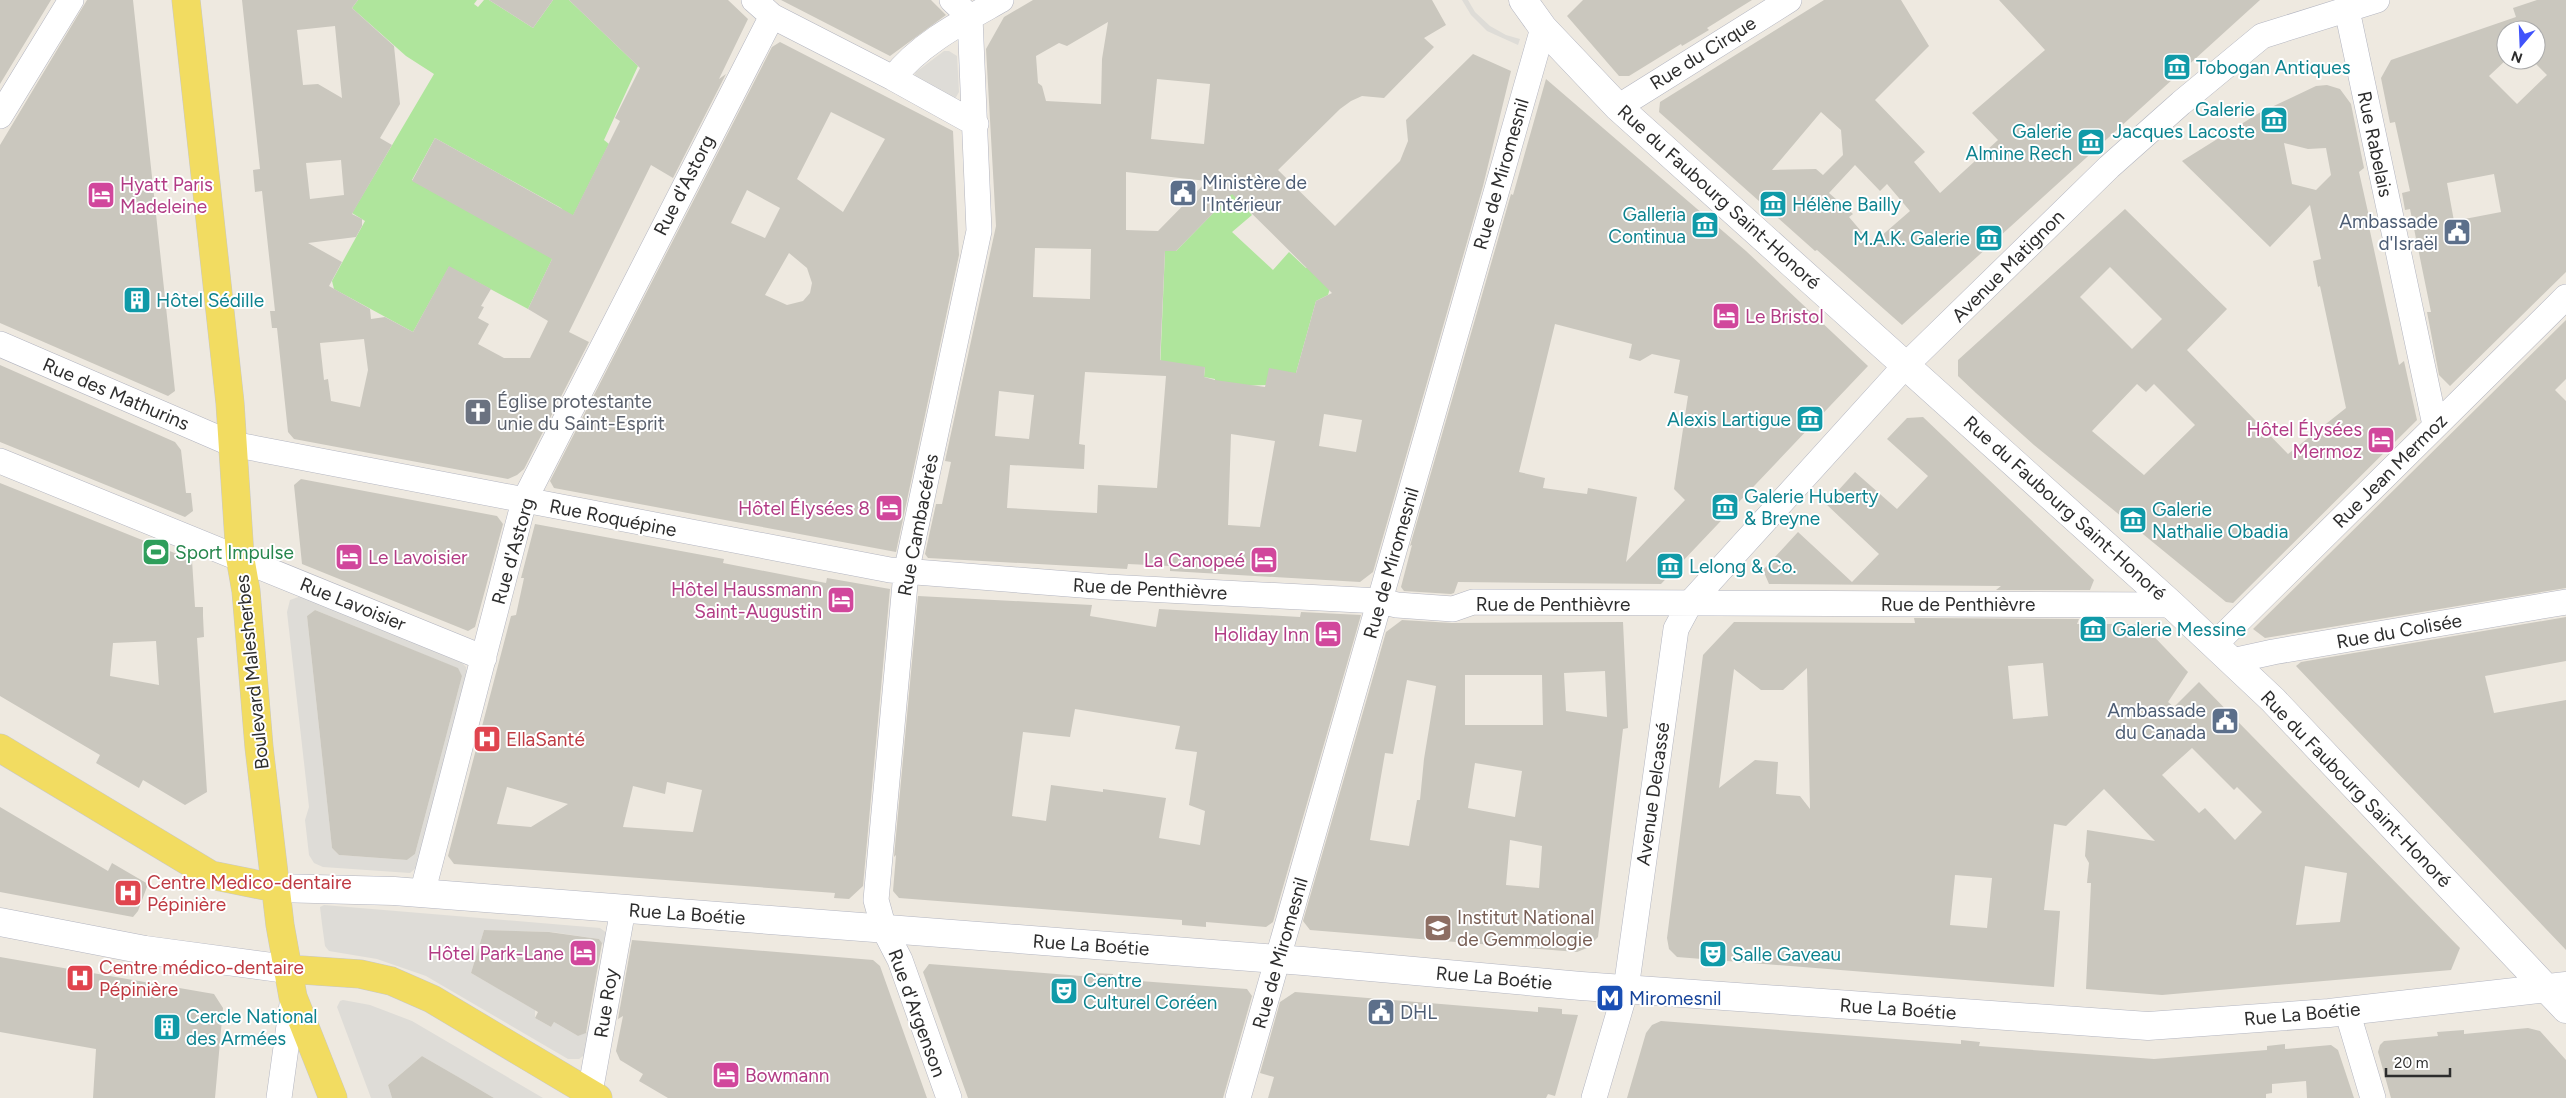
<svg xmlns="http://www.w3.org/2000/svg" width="2566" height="1098" viewBox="0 0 2566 1098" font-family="Figtree,sans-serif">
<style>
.green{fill:#afe59c}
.plaza{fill:#dedcd7;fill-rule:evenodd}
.building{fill:#cac7be;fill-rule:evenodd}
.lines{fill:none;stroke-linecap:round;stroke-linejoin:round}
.street-casing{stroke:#b3b5c0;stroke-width:26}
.secondary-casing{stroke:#b3b5c0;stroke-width:29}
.primary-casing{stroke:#c8c8c8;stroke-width:29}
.street{stroke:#fff;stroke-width:25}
.secondary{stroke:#fff;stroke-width:28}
.primary{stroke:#f2dc61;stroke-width:28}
.labels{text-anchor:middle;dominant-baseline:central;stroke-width:4;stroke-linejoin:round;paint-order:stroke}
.street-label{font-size:19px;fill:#2d2d2d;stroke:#fff}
.culture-label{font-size:19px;fill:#0d838f;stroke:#fff;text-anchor:start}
.service-label{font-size:19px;fill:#4e5e75;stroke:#fff;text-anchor:start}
.hotel-label{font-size:19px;fill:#b23c85;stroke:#fff;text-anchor:end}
.worship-label{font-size:19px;fill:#5b616d;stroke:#fff;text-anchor:start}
.leisure-label{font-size:19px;fill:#27864d;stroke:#fff;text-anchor:start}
.health-label{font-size:19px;fill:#be3a42;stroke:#fff;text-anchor:start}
.education-label{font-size:19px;fill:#785e54;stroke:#fff;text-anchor:start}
.transit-label{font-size:19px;fill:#164399;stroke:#fff;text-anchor:start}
</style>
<rect width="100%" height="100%" fill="#eee9e0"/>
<path class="green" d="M358 0H477L474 4 478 7 484 0H489L533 28 553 0H569L638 66 604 140 609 144 571 220 561 208 435 138 412 180 554 255 528 309 449 267 413 332 334 289 332 281 365 221 352 213 434 74 406 56 352 8Z
M1233 187 1236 198 1252 215 1232 232 1273 270 1289 252 1306 268 1311 265 1332 282 1328 295 1316 301 1296 373 1266 385 1214 387 1215 379 1204 377 1205 367 1160 370 1165 251H1176L1226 200Z"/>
<path class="plaza" d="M1462 0H1468L1475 12 1490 26 1506 35 1520 39 1518 45 1487 31 1471 15Z
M944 51H949L957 56 959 92 955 99 913 78 916 72Z
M301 596 462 663 466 667 467 674 416 868 410 873 323 867 314 863 309 855 305 820 309 807 287 612 290 600ZM315 610 457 668 462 676 415 854 407 860 339 855 332 848 307 616Z
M324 905 600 928 607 933 610 945 587 1053 579 1059H568L426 976 377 959 329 951 325 946 322 924 320 907ZM484 930 552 932 599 939 605 947 587 1032 578 1036 554 1022 551 1027 535 1018V1010L471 973Z
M343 1000 370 1005 412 1021 543 1098H494L422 1056 388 1085 392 1098H371L337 1007 340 1001Z"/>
<path class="building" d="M0 0H51L0 84Z
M87 0H133L175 391 168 396 0 323V145Z
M242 0H358L352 8 394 46 400 104 380 138 392 145 352 214 362 219V226L356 237 308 243 342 262 329 286 370 309 371 319 385 317 413 332 449 266 491 289 481 306 484 307 478 318 489 324 478 344 504 358H530L548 321 528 309 552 259 412 181 435 138 573 215 620 121 615 118 640 68 569 0H728L748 19 719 79 726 74 673 178 651 165 569 332 589 342 524 469 517 475 508 479 294 439 288 432 277 328H272L270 311H275L262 191 255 192 253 170 260 169ZM335 26 338 57 342 98 318 84 303 85 297 30ZM341 160 344 195 310 199 306 163ZM364 339 368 370 360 407 331 401 328 379 324 380 320 343Z
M489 0H553L533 28Z
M781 0H931L946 15 890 56Z
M1033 0H1432L1446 25 1424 38 1434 47 1384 98 1362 96 1351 101 1340 109 1278 170 1335 226 1400 161 1408 141 1406 120 1473 54 1511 71 1483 186 1373 572 1360 582 1170 571V566L1128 564 1127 569 928 558 925 554 936 504H942L951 462 945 461 996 226 986 49 1004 17ZM1108 22 1102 59 1101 104 1046 101 1042 86 1038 83 1036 56 1059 43 1067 46ZM1157 79 1210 84 1204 144 1151 139ZM1126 172 1207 181 1158 231 1126 230ZM1232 194 1332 293 1316 301 1296 373 1269 368 1265 387 1215 380 1204 377 1205 367 1160 360 1165 251H1176ZM1035 248 1091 249 1090 299 1033 297ZM1085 372 1166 376 1157 488 1098 485 1097 513 1007 508 1010 465 1084 469 1085 445 1079 444ZM999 391 1034 395 1029 439 995 436ZM1324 414 1362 420 1356 452 1319 446ZM1231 434 1275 441 1260 527 1228 525Z
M1583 0H1752L1707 28 1709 30 1682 46 1681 44 1629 76H1619L1567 16Z
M1824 0H1901L1929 46 1875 100 1925 152 1914 162 1940 193 1998 140 1972 113 2045 50 1999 0H2260L1902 325 1817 250 1815 251 1659 112 1660 102ZM1821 112 1841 130 1843 155 1823 175 1816 169 1772 170ZM1855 165 1880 191 1887 184 1910 211 1872 244 1849 217 1853 214 1829 193Z
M2537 0H2566V272L2450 386 2439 375 2427 312H2431L2410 209 2405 210 2402 193 2410 191 2395 122 2390 123 2381 78 2391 60 2516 17 2513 8ZM2506 30H2536V60H2532L2547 75 2517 104 2489 76 2506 60ZM2494 174 2501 212 2454 221 2447 183Z
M780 42 953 131 959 255 896 552 554 488 550 481 772 47ZM831 112 885 139 843 212 797 179ZM747 190 780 208 765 238 731 223ZM789 253 807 268 812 283 810 293 803 301 787 305 765 295Z
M1546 79 1746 251 1868 366 1661 584 1458 582 1454 593 1451 594 1404 591 1401 587 1412 545 1410 546 1511 194 1513 195ZM1555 324 1632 344 1629 358 1640 361 1652 354 1680 360 1674 393 1688 396 1674 489 1685 500 1626 562 1637 497 1588 488 1587 494 1543 488 1545 478 1519 472Z
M2327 85 2340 89 2351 104 2364 168 2359 172 2370 221 2368 222 2399 365 2404 361 2417 420 2233 603 2226 602 2034 445 1976 393 1958 376V360L2125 209 2227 309 2187 350 2288 454 2346 408 2320 286 2318 287 2313 261 2321 259 2310 205 2270 247 2182 161 2259 113 2316 86ZM2284 143 2308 149 2326 148 2331 175 2316 190 2292 184ZM2110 267 2162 319 2132 349 2080 297ZM2137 384 2146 392 2154 384 2195 425 2144 475 2092 431Z
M2566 320V379L2555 390 2566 401V588L2265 638 2253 629Z
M0 365 175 442 181 450 186 493H191L193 511 185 517 0 442Z
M1923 417 2094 580 2090 590H1996L2001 586 1769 584 1763 570 1798 532 1852 582 1879 554 1826 504 1855 472 1897 509 1928 476 1887 439 1907 418Z
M301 479 497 516 503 524 475 627 468 631 302 564 294 485Z
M0 483 192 560 195 607H203V616L204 637 197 638 207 792 185 805 143 780 139 788 96 763 100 755 0 696ZM156 641 159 685 110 676 113 643Z
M535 524 724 559 723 563 826 583 827 578 890 589 863 886 849 899 834 898 835 893 454 864 448 856 511 616 516 615 524 578H521ZM667 782 702 790 693 832 623 827 633 786 665 794ZM507 787 568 804 531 827 497 824Z
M918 596 1092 605 1090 616 1156 627 1159 609 1300 617 1301 612 1361 615 1273 922 1266 927 1206 922V927L1182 925V920L899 898 893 891 896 855 894 857ZM1075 709 1180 726 1175 749 1197 752 1189 805 1205 811 1200 845 1159 838 1166 798 1103 789V792L1051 785 1046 821 1012 816 1023 732 1070 737Z
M315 610 458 668 462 676 415 854 407 860 339 855 332 848 307 616Z
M2566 617V661L2485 676 2494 713 2566 700V950L2296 666 2301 662Z
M1914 618 2079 619 2077 624H2142L2188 672 2168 702 2174 707 2199 682 2460 948 2451 970 2162 995 2086 989 2091 883H2087L2089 863 2085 856 2087 830 2155 841 2104 789 2066 826 2054 824 2044 910 2060 911 2054 987 1677 957 1669 949 1667 938 1703 655 1734 622 1915 623ZM2043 663 2048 716 2013 719 2008 666ZM1807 668 1810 809 1800 796 1776 794 1778 762 1755 760 1719 788 1734 669 1761 690H1783ZM2192 748 2234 790 2237 787 2262 812 2235 840 2205 808 2199 813 2162 775ZM2305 866 2347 873 2340 922 2296 925ZM1955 875 1992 878 1987 928 1950 925Z
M1402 620 1452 623 1623 622 1628 728 1623 729 1598 937 1587 948 1577 952 1310 930 1303 921 1386 632ZM1605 671 1607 717 1566 711 1564 673ZM1465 675H1542L1543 725H1465ZM1407 680 1436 686 1424 759 1420 800H1417L1409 846 1370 840 1385 753 1393 754ZM1475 763 1522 771 1515 817 1468 808ZM1510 840 1542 846 1539 888 1506 885Z
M0 807 108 871 112 863 148 884 138 911 133 917 0 892Z
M484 930 549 932 599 939 602 943 586 1033 578 1036 554 1022 551 1027 535 1018 538 1012 471 973Z
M632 940 873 960 880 966 927 1098H668L639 1081 643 1074 620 1060 616 1051 623 1016 618 1019Z
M0 957 214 994 223 1008 215 1098H93L96 1049 0 1032Z
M929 964 1094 977V973L1113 974V979L1247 989 1252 996 1223 1098H968L923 972Z
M1295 992 1538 1012V1007L1562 1009V1014L1578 1015 1555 1096 1548 1094 1546 1098H1268L1274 1077 1260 1073 1280 1002Z
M1661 1021 1961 1044V1040L1980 1042 1979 1046 2154 1059 2267 1050V1046L2285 1044V1049L2331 1045 2338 1050 2354 1098H2307L2306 1081 2272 1084V1093L2266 1094V1098H1627L1646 1033 1652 1025Z
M2528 1028 2540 1031 2566 1060V1098H2391L2378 1052 2380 1045 2384 1041 2438 1036 2437 1032 2464 1030V1034Z
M422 1056 460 1078 494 1098H392L388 1085Z"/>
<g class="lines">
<defs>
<path id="street" d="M754 0 772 16 893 78 976 124
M952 0 970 17
M2347 10 2435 425
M893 78C920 43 964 21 1001 0
M1618 107 1789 0
M0 116 71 0
M0 344 232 444 890 570 1107 587 1380 601 1397 605 1453 609 1473 602 2172 605
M0 461 484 658
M2214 645 2566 297
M2232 661 2273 652 2566 602
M422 894 524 501 772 16
M2347 1011 2373 1098
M279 1098 293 997
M589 1098 623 909
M949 1098 900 960 884 929 876 900 906 573 979 231 970 17
M1238 1098 1543 28
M1594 1098 1626 989 1676 629 1690 603 1905 366 2109 167 2181 103 2262 36 2377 0"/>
<path id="secondary" d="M1523 0 1543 28 1618 107 2172 605 2273 700 2566 1009
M275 888 394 891 1303 961 1581 986 2148 1026 2329 1013 2566 986
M0 922 145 950 287 969"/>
<path id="primary" d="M186 0 230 403 240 557 246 591 259 747 280 925 293 997 333 1098
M0 748 211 875 275 888
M287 969 360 974 391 981 432 999 598 1098"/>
</defs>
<use href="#street" class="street-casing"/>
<use href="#secondary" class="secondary-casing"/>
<use href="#primary" class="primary-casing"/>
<use href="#street" class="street"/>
<use href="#secondary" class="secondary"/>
<use href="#primary" class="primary"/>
</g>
<defs>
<symbol id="museum-square" viewBox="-11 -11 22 22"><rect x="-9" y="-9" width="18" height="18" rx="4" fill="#0f9aa8" stroke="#fff"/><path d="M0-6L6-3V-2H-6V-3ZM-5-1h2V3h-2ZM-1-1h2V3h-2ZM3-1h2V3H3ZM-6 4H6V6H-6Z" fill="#fff"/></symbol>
<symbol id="civic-square" viewBox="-11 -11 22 22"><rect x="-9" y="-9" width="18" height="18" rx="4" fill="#5c6f8a" stroke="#fff"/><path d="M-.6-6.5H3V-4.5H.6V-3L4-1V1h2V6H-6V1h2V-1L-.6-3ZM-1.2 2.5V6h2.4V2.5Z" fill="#fff"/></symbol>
<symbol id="hotel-square" viewBox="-11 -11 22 22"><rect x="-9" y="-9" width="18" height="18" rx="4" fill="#d1479c" stroke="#fff"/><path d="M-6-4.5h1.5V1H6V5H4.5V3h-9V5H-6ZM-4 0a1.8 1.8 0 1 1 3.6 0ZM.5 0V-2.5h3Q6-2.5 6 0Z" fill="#fff"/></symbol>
<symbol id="building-square" viewBox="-11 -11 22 22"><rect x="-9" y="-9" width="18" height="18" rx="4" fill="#0f9aa8" stroke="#fff"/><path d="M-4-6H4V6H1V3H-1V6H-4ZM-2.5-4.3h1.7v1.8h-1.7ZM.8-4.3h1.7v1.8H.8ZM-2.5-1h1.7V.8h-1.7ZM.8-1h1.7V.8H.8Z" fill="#fff"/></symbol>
<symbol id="church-square" viewBox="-11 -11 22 22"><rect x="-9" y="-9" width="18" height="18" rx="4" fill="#6b7280" stroke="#fff"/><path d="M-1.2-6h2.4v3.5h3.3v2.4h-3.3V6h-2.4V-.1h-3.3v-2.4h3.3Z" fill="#fff"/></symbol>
<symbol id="stadium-square" viewBox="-11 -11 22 22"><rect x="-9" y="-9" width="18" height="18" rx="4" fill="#2e9e5b" stroke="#fff"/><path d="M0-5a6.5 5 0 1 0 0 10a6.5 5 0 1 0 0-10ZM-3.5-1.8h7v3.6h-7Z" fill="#fff"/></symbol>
<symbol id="hospital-square" viewBox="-11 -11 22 22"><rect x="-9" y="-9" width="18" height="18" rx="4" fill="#e0444e" stroke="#fff"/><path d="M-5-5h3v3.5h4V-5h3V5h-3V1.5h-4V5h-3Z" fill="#fff"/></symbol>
<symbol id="school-square" viewBox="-11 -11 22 22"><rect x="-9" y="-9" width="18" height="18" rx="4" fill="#8d6e63" stroke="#fff"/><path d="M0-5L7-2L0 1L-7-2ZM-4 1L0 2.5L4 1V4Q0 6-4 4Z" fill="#fff"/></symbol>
<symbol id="theatre-square" viewBox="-11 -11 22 22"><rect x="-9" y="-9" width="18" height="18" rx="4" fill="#0f9aa8" stroke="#fff"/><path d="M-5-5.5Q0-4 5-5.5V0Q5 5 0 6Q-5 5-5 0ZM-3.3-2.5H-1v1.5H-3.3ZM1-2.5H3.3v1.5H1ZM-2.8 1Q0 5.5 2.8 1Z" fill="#fff"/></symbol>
<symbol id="metro-square" viewBox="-11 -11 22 22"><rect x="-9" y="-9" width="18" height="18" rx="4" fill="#1a4fb4" stroke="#fff"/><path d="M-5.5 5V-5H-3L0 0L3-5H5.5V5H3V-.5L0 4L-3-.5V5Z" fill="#fff"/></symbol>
</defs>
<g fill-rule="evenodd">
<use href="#museum-square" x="2161" y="51" width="32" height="32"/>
<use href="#museum-square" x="2258" y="104" width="32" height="32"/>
<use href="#museum-square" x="2075" y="126" width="32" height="32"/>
<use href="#civic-square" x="1167" y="177" width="32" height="32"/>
<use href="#hotel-square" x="85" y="179" width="32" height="32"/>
<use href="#museum-square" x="1757" y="188" width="32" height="32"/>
<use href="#museum-square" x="1689" y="209" width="32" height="32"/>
<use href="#civic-square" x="2441" y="216" width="32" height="32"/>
<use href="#museum-square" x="1973" y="222" width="32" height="32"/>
<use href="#building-square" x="121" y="284" width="32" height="32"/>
<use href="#hotel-square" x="1710" y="300" width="32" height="32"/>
<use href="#church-square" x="462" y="396" width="32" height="32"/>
<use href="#museum-square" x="1794" y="403" width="32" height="32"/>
<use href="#hotel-square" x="2365" y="424" width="32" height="32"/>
<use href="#museum-square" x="1709" y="491" width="32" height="32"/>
<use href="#hotel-square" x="873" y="492" width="32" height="32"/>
<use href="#museum-square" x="2117" y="504" width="32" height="32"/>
<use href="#stadium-square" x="140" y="536" width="32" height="32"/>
<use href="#hotel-square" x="333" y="541" width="32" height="32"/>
<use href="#hotel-square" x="1248" y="544" width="32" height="32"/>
<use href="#museum-square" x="1654" y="550" width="32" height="32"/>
<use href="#hotel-square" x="825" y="584" width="32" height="32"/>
<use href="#museum-square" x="2077" y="613" width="32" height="32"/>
<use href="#hotel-square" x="1312" y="618" width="32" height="32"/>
<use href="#civic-square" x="2209" y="705" width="32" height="32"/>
<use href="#hospital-square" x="471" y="723" width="32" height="32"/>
<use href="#hospital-square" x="112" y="877" width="32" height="32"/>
<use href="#school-square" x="1422" y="912" width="32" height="32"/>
<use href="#hotel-square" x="567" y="937" width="32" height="32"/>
<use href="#theatre-square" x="1697" y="938" width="32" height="32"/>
<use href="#hospital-square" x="64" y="962" width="32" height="32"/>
<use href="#theatre-square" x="1048" y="975" width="32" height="32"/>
<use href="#metro-square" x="1594" y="982" width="32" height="32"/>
<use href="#civic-square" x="1365" y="996" width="32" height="32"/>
<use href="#building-square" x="151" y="1011" width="32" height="32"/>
<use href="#hotel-square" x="710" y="1059" width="32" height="32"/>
</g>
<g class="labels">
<g class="street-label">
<text transform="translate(1703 53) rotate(-32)">Rue du Cirque</text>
<text transform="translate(2375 144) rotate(78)">Rue Rabelais</text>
<text transform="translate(1501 174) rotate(-74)">Rue de Miromesnil</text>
<text transform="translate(684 185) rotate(-63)">Rue d'Astorg</text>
<text transform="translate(1719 197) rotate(42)">Rue du Faubourg Saint-Honoré</text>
<text transform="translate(2008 266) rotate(-45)">Avenue Matignon</text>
<text transform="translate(116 394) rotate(23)">Rue des Mathurins</text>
<text transform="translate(2390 471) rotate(-45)">Rue Jean Mermoz</text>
<text transform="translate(2065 508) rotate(42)">Rue du Faubourg Saint-Honoré</text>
<text transform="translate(613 518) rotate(11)">Rue Roquépine</text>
<text transform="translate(918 525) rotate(-79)">Rue Cambacérès</text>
<text transform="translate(513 551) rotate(-74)">Rue d'Astorg</text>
<text transform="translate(1391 563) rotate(-74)">Rue de Miromesnil</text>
<text transform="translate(1150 589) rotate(3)">Rue de Penthièvre</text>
<text transform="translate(353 604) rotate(22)">Rue Lavoisier</text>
<text x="1553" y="604">Rue de Penthièvre</text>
<text x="1958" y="604">Rue de Penthièvre</text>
<text transform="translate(2399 631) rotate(-10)">Rue du Colisée</text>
<text transform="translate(252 672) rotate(-96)">Boulevard Malesherbes</text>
<text transform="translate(2356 789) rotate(46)">Rue du Faubourg Saint-Honoré</text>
<text transform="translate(1653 794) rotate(-82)">Avenue Delcassé</text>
<text transform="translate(687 914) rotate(4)">Rue La Boétie</text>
<text transform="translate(1091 945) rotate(4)">Rue La Boétie</text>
<text transform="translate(1280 953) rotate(-74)">Rue de Miromesnil</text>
<text transform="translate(1494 978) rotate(5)">Rue La Boétie</text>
<text transform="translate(606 1003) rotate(-81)">Rue Roy</text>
<text transform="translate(1898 1009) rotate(4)">Rue La Boétie</text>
<text transform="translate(917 1013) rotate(70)">Rue d'Argenson</text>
<text transform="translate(2302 1014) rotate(-5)">Rue La Boétie</text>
</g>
<g class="culture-label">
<text x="2196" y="67">Tobogan Antiques</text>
<text x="2255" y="109" text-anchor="end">Galerie<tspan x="2255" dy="22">Jacques Lacoste</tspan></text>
<text x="2072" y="131" text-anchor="end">Galerie<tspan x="2072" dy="22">Almine Rech</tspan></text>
<text x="1792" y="204">Hélène Bailly</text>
<text x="1686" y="214" text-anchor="end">Galleria<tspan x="1686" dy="22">Continua</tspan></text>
<text x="1970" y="238" text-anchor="end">M.A.K. Galerie</text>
<text x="156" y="300">Hôtel Sédille</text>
<text x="1791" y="419" text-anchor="end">Alexis Lartigue</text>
<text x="1744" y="496">Galerie Huberty<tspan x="1744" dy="22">&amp; Breyne</tspan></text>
<text x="2152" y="509">Galerie<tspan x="2152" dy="22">Nathalie Obadia</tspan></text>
<text x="1689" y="566">Lelong &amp; Co.</text>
<text x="2112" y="629">Galerie Messine</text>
<text x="1732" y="954">Salle Gaveau</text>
<text x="1083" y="980">Centre<tspan x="1083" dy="22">Culturel Coréen</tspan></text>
<text x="186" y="1016">Cercle National<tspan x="186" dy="22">des Armées</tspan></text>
</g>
<g class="service-label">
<text x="1202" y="182">Ministère de<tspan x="1202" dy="22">l'Intérieur</tspan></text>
<text x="2438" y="221" text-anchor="end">Ambassade<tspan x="2438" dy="22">d'Israël</tspan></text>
<text x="2206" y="710" text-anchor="end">Ambassade<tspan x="2206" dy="22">du Canada</tspan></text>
<text x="1400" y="1012">DHL</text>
</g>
<g class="hotel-label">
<text x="120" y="184" text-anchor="start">Hyatt Paris<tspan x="120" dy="22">Madeleine</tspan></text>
<text x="1745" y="316" text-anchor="start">Le Bristol</text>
<text x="2362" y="429">Hôtel Élysées<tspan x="2362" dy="22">Mermoz</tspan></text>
<text x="870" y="508">Hôtel Élysées 8</text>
<text x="368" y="557" text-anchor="start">Le Lavoisier</text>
<text x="1245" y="560">La Canopeé</text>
<text x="822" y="589">Hôtel Haussmann<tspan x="822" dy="22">Saint-Augustin</tspan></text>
<text x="1309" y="634">Holiday Inn</text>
<text x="564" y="953">Hôtel Park-Lane</text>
<text x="745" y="1075" text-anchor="start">Bowmann</text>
</g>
<g class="worship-label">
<text x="497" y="401">Église protestante<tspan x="497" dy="22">unie du Saint-Esprit</tspan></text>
</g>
<g class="leisure-label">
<text x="175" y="552">Sport Impulse</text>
</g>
<g class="health-label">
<text x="506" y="739">EllaSanté</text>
<text x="147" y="882">Centre Medico-dentaire<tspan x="147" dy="22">Pépinière</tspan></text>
<text x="99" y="967">Centre médico-dentaire<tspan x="99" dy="22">Pépinière</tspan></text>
</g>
<g class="education-label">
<text x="1457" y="917">Institut National<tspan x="1457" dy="22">de Gemmologie</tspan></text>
</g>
<g class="transit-label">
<text x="1629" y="998">Miromesnil</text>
</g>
</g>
<g transform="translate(2521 45) rotate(199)"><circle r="24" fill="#ffffff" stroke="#ababab"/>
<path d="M0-4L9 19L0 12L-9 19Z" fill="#4053fb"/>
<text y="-8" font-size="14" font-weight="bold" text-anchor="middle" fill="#2d2d2d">N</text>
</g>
<path d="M2386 1068v8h64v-8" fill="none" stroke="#2d2d2d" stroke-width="2.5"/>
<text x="2394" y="1068" font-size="15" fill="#2d2d2d" stroke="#ffffff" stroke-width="4" paint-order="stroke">20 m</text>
</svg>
